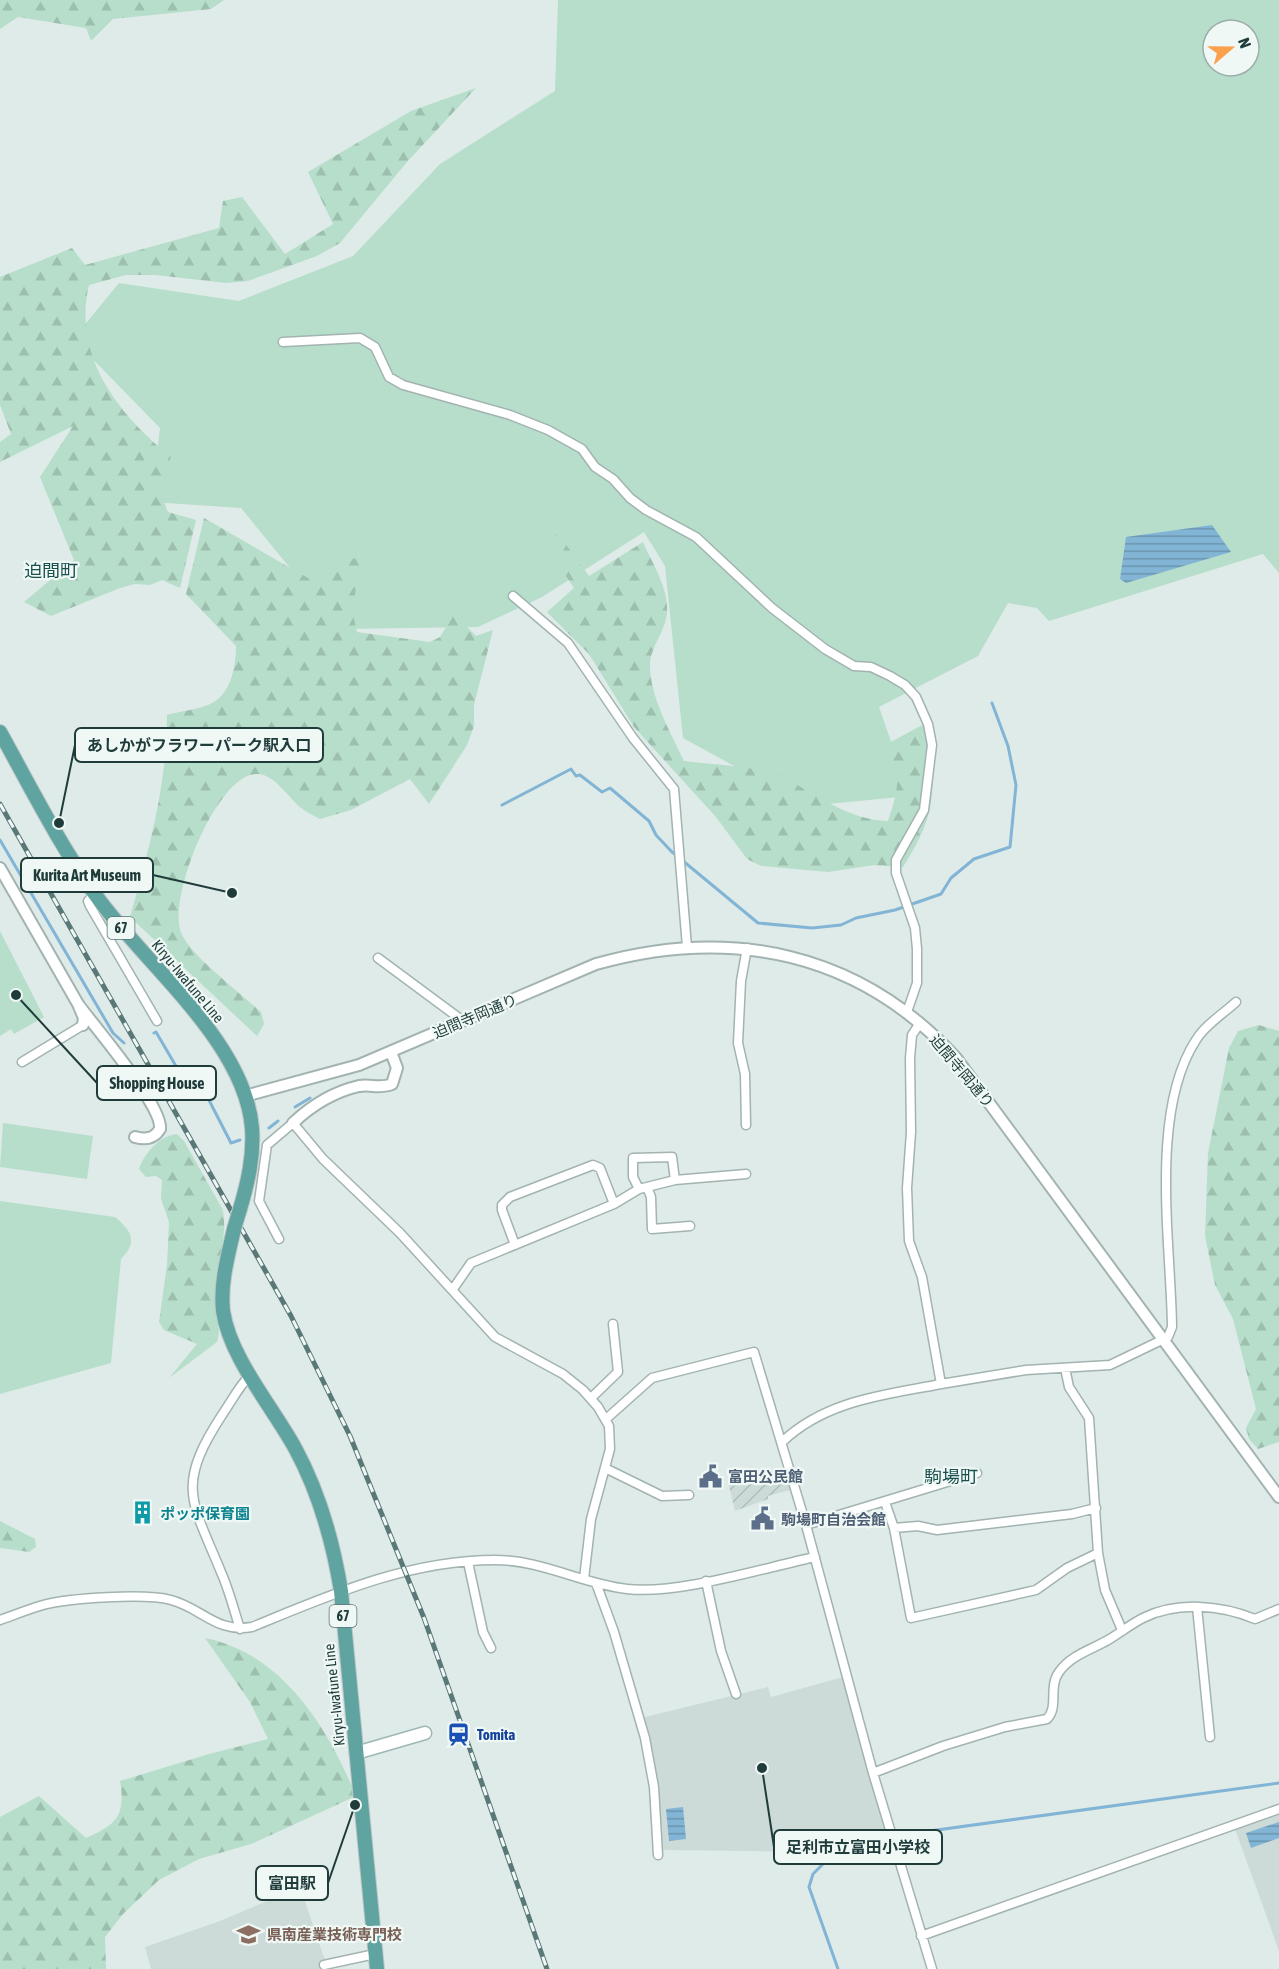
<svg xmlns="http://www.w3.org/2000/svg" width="1279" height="1969" viewBox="0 0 1279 1969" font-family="'Asap Condensed','Noto Sans JP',sans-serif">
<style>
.built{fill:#cddbd8}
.industrial{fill:url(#industrial-furrows)}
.green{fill:#b6deca;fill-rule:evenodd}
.forest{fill:url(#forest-firs)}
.water{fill:url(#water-rules)}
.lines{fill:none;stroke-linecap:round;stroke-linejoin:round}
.stream{stroke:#82b5d5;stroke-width:3}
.minor-casing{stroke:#a2b3b1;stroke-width:11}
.tertiary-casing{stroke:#a2b3b1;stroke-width:14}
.secondary-casing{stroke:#9db8b4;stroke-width:15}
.primary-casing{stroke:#c0c8c8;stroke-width:16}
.minor{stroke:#fff;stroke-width:8}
.tertiary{stroke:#fff;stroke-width:10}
.secondary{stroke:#fff;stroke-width:12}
.primary{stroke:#60a4a2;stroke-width:14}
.rail-casing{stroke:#597877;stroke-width:5}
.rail{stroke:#eff8f5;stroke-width:3;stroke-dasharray:9;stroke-linecap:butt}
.primary-bridge-casing{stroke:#c0c8c8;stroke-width:16;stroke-linecap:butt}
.primary-bridge{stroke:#60a4a2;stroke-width:14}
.labels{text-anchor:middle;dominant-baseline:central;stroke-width:4.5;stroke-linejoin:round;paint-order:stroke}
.shield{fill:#eff8f5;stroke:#5d7473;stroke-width:1.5}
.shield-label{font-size:14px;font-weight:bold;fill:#1f3c3b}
.street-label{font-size:15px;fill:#1f3c3b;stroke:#eff8f5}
.service-label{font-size:15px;font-weight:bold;fill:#4e5e75;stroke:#eff8f5;text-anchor:start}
.culture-label{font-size:15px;font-weight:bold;fill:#0d838f;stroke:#eff8f5;text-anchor:start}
.transit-label{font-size:15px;font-weight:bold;fill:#164399;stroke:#eff8f5;text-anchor:start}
.education-label{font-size:15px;font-weight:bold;fill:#785e54;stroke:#eff8f5;text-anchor:start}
.quarter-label{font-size:18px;fill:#1a4f4f;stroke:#eff8f5}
.leader{fill:none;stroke:#1f3c3b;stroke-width:2}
.callout-dot{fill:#1f3c3b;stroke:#eff8f5;stroke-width:2}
.callout{fill:#eff8f5;stroke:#1f3c3b;stroke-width:2}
.callout-label{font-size:16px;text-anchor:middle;font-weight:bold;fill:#1f3c3b}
</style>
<defs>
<pattern id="industrial-furrows" width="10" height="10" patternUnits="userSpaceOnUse" patternTransform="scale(1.5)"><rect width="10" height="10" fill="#cddbd8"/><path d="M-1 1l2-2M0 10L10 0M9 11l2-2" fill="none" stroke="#b0bdba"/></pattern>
<pattern id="forest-firs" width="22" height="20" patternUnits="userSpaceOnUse" patternTransform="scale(1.5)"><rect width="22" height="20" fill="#b6deca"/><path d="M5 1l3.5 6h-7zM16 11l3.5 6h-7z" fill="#9cbfae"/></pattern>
<pattern id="water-rules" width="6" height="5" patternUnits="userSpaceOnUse" patternTransform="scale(1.5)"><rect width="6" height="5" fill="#82b5d5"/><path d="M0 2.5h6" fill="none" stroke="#6a94ae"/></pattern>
</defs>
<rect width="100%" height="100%" fill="#dfebe9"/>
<path class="built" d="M843 1677 886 1829 816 1852 661 1850 658 1779 643 1720 645 1717 768 1687 771 1697Z
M1279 1813V1951L1235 1829Z
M300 1887 328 1969H151L145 1947 220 1921Z"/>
<path class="industrial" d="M762 1472 765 1481 789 1475 793 1489 768 1496V1499L735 1511 728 1482Z"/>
<path class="green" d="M558 0H1279V573L1263 554 1049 621 1037 608 1008 603 978 656 879 707 910 796 807 806 683 738 665 566 644 532 542 597 478 627 340 629 241 508 151 502 160 428 73 339 119 283 239 301 353 256 440 164 555 91ZM1213 30H1249V66H1213Z
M0 931 44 1017 14 1034 11 1029 0 1036Z
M3 1123 93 1136 87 1179 0 1167Z
M0 1201 115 1217C132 1231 138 1242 121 1259L111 1363 0 1394Z"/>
<path class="forest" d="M0 0H224L211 9 113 19 91 41 86 28 18 17 0 29Z
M476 88 407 162 340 243 317 256 248 281 226 283 156 275H126L89 285C72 356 118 414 171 457 160 480 158 488 168 512L196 520 180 588 162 580 150 585 135 584 120 588 51 616 24 602 74 560 40 477 73 426 0 462V442L11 434 0 405V277L72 248 85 265 219 228 223 201 242 197 285 254 333 224 308 172 411 111Z
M204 518 313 581 362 554 352 611 357 632 430 642 440 637 454 614 476 636 493 630 474 705V726L467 745 429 804 410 779 351 810 320 819C313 815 306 812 300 807 288 797 275 775 258 774 217 771 165 903 182 935 195 959 239 992 261 1012L264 1024 257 1036 130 917C149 850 167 785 167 715 181 711 202 709 214 702 232 691 236 664 236 646L186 594Z
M558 534 589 576 643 542C652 563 669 589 667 612 666 632 648 649 650 669 652 701 671 733 684 761 706 764 759 767 776 774 813 791 846 820 888 821 900 785 900 780 887 744L924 724C937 785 938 813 903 867L874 865 828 872 761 866 747 859 716 817 634 727 589 654 547 612 574 588 544 543Z
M1259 1025 1279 1031V1442L1258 1449 1249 1439 1246 1428 1256 1409 1233 1319 1215 1285 1205 1236 1208 1153 1229 1048 1238 1031Z
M177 1134 184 1141 223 1210C228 1240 215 1270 215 1300 215 1314 222 1328 217 1342L169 1378 197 1344 164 1330 159 1322 167 1265 169 1222 161 1199 162 1180 156 1176 146 1177 139 1169C144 1154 160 1135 177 1134Z
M0 1521 35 1539 36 1547 29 1552 0 1548Z
M205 1638C283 1654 328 1728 356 1796L251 1844 199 1859 159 1880 123 1914 105 1937 106 1969H0V1817L39 1796 86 1838C116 1825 126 1816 120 1781L209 1754 268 1739 250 1702Z"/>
<path class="water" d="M1212 525 1231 552 1126 583 1120 579 1126 537Z
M683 1807 686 1839 669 1841 666 1809Z
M1279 1822V1838L1251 1848 1246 1833Z"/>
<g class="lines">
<path class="stream" d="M502 805 571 769 576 776 580 775 602 792 610 788 649 821 656 835 671 851 758 923 812 928 841 925 856 918 895 910 941 894 951 878 974 859 1010 847 1016 785 1008 746 992 703
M0 840 113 1033 124 1043
M154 1033 156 1032 180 1073 193 1069 231 1143 240 1140
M295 1107 310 1098
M269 1128 278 1121
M838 1969 809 1887 813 1874 824 1863 886 1837 1279 1783"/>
<defs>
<path id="minor" d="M283 342 360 338 375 347 389 377 403 385 510 415 548 430 582 449 595 467 613 479 630 498 646 510 696 537 772 608 825 649 854 666 871 667 890 676 905 685 916 697 928 724 932 745 924 810 896 860V873L915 928 917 949V983L907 1012
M513 596 568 643 633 738 674 789 687 947
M94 894 88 901 90 906 157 1021
M378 958 463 1021
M920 1023 912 1035 910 1058 911 1132 907 1188 909 1241 922 1277 941 1384 1026 1370 1110 1365 1168 1337 1172 1327C1171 1244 1149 1112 1196 1040 1205 1025 1223 1014 1236 1002
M22 1062 83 1025
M746 1125 745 1074 738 1043 741 981 747 948
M647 1187 651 1197 652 1229 690 1226
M639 1189 633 1177V1158L672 1157 675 1180
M279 1239 259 1201 267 1145 293 1123 323 1159 400 1233 495 1337 563 1374 583 1390 598 1407 609 1426 610 1449 591 1519 584 1579
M515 1245 502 1210V1205L510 1197 593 1165 600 1168 614 1204
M453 1289 471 1263 614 1204 639 1189 675 1180 746 1174
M1065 1368 1069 1387 1089 1418 1098 1553 1105 1590 1122 1630
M591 1398 618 1372 613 1324
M606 1419 652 1378 754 1352 806 1525 873 1773 932 1969
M782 1442C826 1400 885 1395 941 1384
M605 1468 662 1496 689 1495
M885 1502 894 1528 918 1526 937 1530 1072 1514 1096 1508
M806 1525 977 1473
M894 1528 911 1618 1036 1590 1067 1568 1098 1553
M468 1562 483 1632 491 1648
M706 1581 721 1651 736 1694
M596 1583 614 1632 645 1738 654 1787 658 1855
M1197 1607 1210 1737
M0 1620C14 1615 29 1609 43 1605 69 1598 146 1593 171 1600 202 1608 215 1633 252 1627 330 1595 409 1560 495 1560 542 1560 582 1584 627 1589 678 1595 763 1568 815 1557
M240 1629C234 1610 229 1590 221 1572 192 1501 175 1487 222 1415 231 1402 239 1386 251 1374
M873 1773 943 1746 1005 1727 1047 1719C1059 1707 1048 1687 1059 1672 1071 1655 1091 1650 1108 1640 1120 1633 1131 1624 1143 1618 1177 1601 1221 1605 1255 1619L1279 1609
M921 1936 1279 1809
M324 1965 375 1954"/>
<path id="tertiary" d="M0 868 78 1004 84 1018 83 1025
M78 1004C94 1026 163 1106 160 1129 154 1139 146 1140 135 1137
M245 1096 359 1065 596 964C731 926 859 952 956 1058L1279 1497
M293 1123C312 1105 333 1092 359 1086 371 1084 381 1089 392 1084L397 1068 391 1052"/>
<path id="secondary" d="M356 1753 425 1733"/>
<path id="primary" d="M0 732C31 788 60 846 97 897 146 965 245 1042 252 1128 254 1156 248 1182 240 1209
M234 1229C228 1256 220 1283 223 1311 230 1358 272 1406 295 1448 319 1492 333 1542 341 1591L377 1969"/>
</defs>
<use href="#minor" class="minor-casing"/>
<use href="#tertiary" class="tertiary-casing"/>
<use href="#secondary" class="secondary-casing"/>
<use href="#primary" class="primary-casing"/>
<use href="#minor" class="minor"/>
<use href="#tertiary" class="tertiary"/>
<use href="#secondary" class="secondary"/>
<use href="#primary" class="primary"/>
<defs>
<path id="rail" d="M0 804 291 1316 350 1436 424 1618 547 1969"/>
</defs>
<use href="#rail" class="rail-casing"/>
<use href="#rail" class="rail"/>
<defs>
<path id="primary-bridge" d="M234 1229 240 1209"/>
</defs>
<use href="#primary-bridge" class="primary-bridge-casing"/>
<use href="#primary-bridge" class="primary-bridge"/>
</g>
<defs>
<symbol id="civic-bare" viewBox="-9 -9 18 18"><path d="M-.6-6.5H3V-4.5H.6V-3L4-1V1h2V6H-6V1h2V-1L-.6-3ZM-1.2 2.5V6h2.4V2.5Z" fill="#5c6f8a" stroke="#eff8f5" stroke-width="2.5" paint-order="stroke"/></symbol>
<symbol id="building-bare" viewBox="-9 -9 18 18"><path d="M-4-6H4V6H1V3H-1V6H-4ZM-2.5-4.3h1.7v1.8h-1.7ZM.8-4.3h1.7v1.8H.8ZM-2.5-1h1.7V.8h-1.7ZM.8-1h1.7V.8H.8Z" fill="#0f9aa8" stroke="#eff8f5" stroke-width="2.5" paint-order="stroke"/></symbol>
<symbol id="station-bare" viewBox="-9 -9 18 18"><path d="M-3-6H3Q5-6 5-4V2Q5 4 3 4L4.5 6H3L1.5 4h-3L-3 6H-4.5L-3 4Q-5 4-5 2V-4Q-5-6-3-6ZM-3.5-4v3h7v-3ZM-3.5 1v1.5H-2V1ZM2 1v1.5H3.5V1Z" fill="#1a4fb4" stroke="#eff8f5" stroke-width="2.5" paint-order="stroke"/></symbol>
<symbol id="school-bare" viewBox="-9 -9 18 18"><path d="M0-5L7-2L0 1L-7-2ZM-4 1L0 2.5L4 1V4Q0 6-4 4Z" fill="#8d6e63" stroke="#eff8f5" stroke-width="2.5" paint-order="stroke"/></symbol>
</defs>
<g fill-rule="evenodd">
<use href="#civic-bare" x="694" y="1460" width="33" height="33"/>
<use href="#building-bare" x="126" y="1496" width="33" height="33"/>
<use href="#civic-bare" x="746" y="1502" width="33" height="33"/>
<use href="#station-bare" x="442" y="1718" width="33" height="33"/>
<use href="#school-bare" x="232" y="1918" width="33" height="33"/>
</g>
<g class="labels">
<g class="shield">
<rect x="107.5" y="917" width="27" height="22" rx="4.5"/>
<rect x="329.5" y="1605" width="27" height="22" rx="4.5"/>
</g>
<g class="shield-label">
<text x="121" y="928">67</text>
<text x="343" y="1616">67</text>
</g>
<g class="street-label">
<text transform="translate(188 981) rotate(50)">Kiryu-Iwafune Line</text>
<text transform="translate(475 1016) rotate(-23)">迫間寺岡通り</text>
<text transform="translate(962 1071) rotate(50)">迫間寺岡通り</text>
<text transform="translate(334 1695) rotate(-96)">Kiryu-Iwafune Line</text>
</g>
<g class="service-label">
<text x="728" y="1476">富田公民館</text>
<text x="781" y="1519">駒場町自治会館</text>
</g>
<g class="culture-label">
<text x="160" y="1513">ポッポ保育園</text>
</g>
<g class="transit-label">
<text x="477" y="1734">Tomita</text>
</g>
<g class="education-label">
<text x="267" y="1934">県南産業技術専門校</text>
</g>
<g class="quarter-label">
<text x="51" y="570">迫間町</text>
<text x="951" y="1476">駒場町</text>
</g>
</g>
<path class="leader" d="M59 823L75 745M232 893L153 875M16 995L97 1083M762 1768L774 1847M355 1805L328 1883"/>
<g class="callout-dot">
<circle cx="59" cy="823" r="6"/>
<circle cx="232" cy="893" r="6"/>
<circle cx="16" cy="995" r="6"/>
<circle cx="762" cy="1768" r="6"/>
<circle cx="355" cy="1805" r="6"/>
</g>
<g class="callout">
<rect x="75" y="728" width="248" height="34" rx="6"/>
<rect x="21" y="858" width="132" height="34" rx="6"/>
<rect x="97" y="1066" width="119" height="34" rx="6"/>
<rect x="774" y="1830" width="168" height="34" rx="6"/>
<rect x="256" y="1866" width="72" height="34" rx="6"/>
</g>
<g class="callout-label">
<text x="199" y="751">あしかがフラワーパーク駅入口</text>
<text x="87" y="881">Kurita Art Museum</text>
<text x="157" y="1089">Shopping House</text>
<text x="858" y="1853">足利市立富田小学校</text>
<text x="292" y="1889">富田駅</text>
</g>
<g transform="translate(1231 48) rotate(70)"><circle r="28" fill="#eff8f5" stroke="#9cadab" stroke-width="1.5"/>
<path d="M0-4.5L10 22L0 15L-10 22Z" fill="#fba04d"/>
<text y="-9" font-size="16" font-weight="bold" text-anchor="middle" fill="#1f3c3b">N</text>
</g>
</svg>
